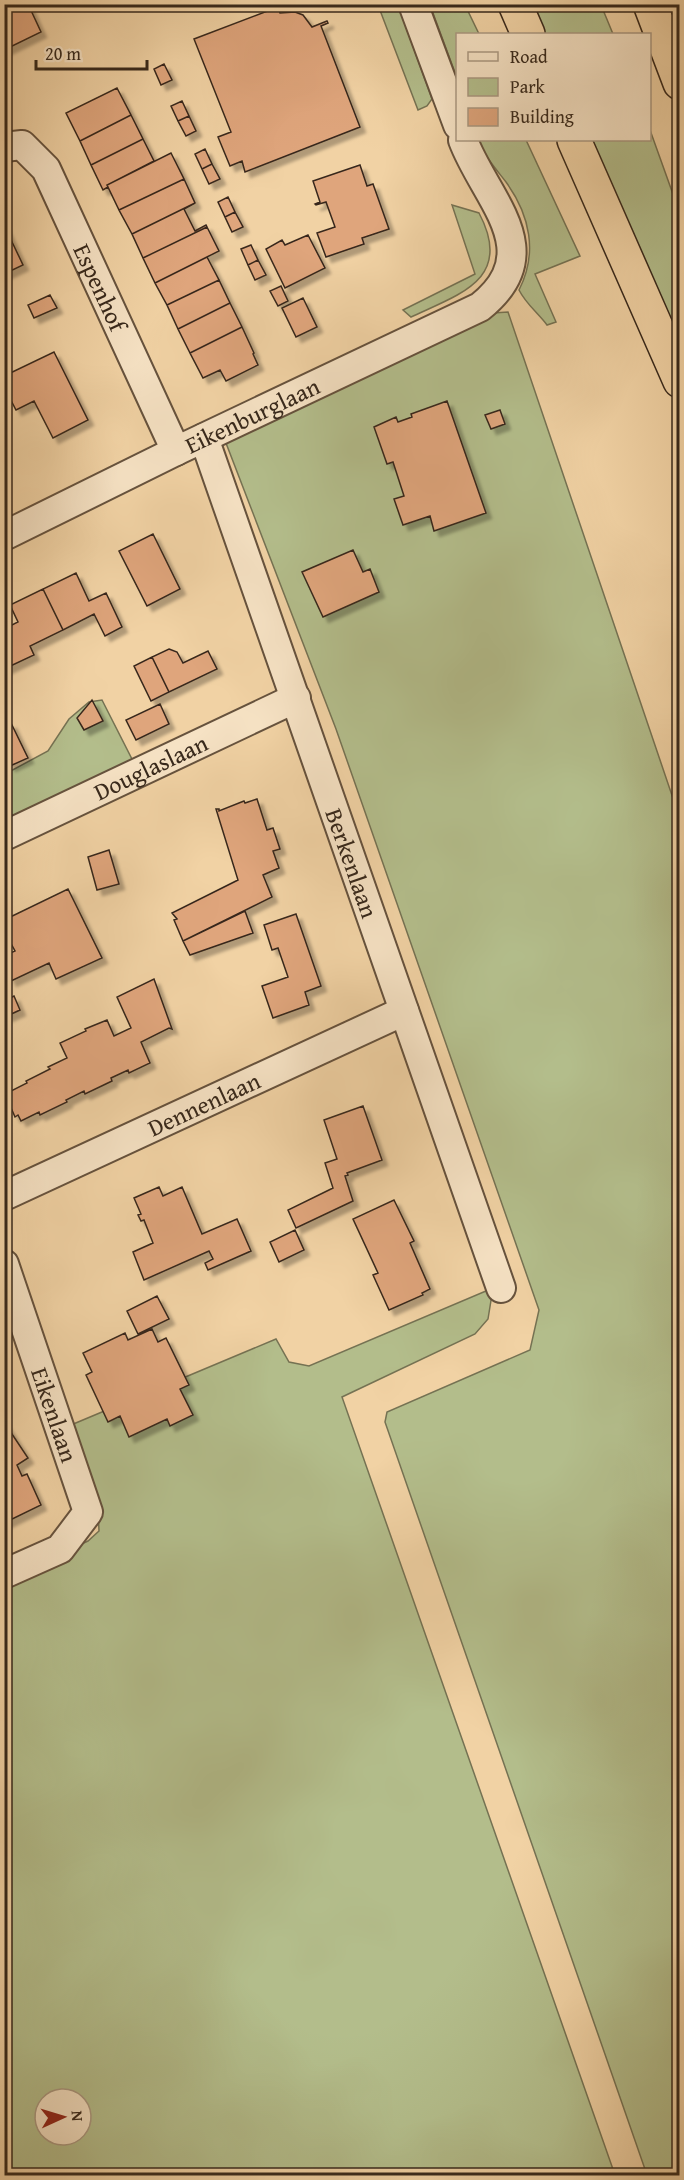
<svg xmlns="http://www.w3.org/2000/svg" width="684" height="2180" viewBox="0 0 684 2180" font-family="'Gentium Book Plus',serif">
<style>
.green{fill:#b3bd8b;stroke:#757253;stroke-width:1.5;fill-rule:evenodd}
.building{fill:#dfa57c;stroke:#37281b;stroke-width:1.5;filter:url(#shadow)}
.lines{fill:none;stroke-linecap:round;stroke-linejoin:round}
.street-casing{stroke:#66523d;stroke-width:32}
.highway-casing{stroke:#37281b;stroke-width:36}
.street{stroke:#f6e2c4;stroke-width:28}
.highway{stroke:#f1d2a4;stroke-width:33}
.labels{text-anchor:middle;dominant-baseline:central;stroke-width:5;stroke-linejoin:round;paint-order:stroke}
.street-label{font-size:24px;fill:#37281b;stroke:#f6e2c4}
</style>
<defs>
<filter id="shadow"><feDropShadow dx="5.5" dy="5.5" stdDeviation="1.5" flood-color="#0004"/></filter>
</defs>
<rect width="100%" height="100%" fill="#f1d2a4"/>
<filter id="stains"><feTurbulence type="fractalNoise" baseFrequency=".00333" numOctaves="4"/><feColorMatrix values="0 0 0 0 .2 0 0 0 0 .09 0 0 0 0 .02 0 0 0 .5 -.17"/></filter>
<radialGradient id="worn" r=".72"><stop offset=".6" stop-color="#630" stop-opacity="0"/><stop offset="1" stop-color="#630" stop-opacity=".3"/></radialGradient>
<path class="green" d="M378 5H398L432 99 427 106 418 110Z
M430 5H465L479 34H458L457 78Z
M530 5H601L613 34H543Z
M650 130 679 211V346L589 140H650Z
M479 140H526L580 256 535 274 556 322 547 325C538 313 526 304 519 290 538 253 530 215 506 182 496 169 484 156 479 140Z
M452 205 479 213C514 279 460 294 411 317L403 310 475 274Z
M508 312 679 816V2175H647L385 1422 387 1412 530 1350 539 1310 336 729 226 443 493 313Z
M102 700 135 765 5 824V774L48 751 69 719 89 702Z
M493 1288 488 1319 475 1334 342 1397 615 2175 6 2176 5 1579 88 1541 99 1531 98 1508 71 1425 276 1339 289 1362 309 1366ZM45 2099H81V2135H45Z"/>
<path class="building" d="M4 4H23L4 13Z
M23 4H28L41 32 4 50V13Z
M278 7 280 13 295 12 303 15 312 27 327 21 328 23 321 26 360 127 245 172 242 161 230 166 218 137 231 132 194 39Z
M164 64 172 80 161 85 154 69Z
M117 88 131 115 80 141 66 113Z
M182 101 189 116 178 121 171 106Z
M131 115 143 139 91 165 80 141Z
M189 116 196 131 186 136 178 121Z
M143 139 154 161 107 185 108 187 103 190 91 165Z
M205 149 212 164 202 169 195 154Z
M171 153 184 179 119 210 107 185Z
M212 164 220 179 209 184 202 169Z
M360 165 367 186 373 184 389 229 362 238 364 244 326 257 317 233 335 227 326 202 316 205 315 204 320 202 313 181Z
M184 179 195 203 132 234 119 210Z
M228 197 235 212 225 217 218 202Z
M195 203 184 209 195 231 206 225 207 227 143 258 132 234Z
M235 212 243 227 232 232 225 217Z
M4 225 23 265 4 274Z
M207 227 219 251 155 283 143 258Z
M308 235 325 268 285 288 266 249 282 240 285 245Z
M251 245 258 260 248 265 241 249Z
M207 257 219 280 167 305 155 283Z
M258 260 266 275 255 280 248 265Z
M219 280 230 303 178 329 167 305Z
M281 286 288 301 278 306 270 291Z
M50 295 57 308 34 318 28 305Z
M303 298 317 327 296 337 282 308Z
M230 303 242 327 190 353 178 329Z
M242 327 254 353 253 354 258 365 226 381 220 370 203 378 190 353Z
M54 352 88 420 53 438 34 401 16 410 4 387V376Z
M447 401 486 513 434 531 430 516 403 525 394 499 404 496 393 462 387 464 374 427 396 417 398 422 412 417 411 414Z
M500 410 505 424 491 429 485 415Z
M153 534 180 589 147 606 119 551Z
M353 550 363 572 370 569 379 592 323 617 302 572Z
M76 573 89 601 106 593 122 627 105 636 94 614 63 630 43 589Z
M43 589 63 630 30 646 34 655 4 669V629L18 622 10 605Z
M169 649 177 652 183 663 208 651 217 669 169 692 152 657Z
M152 657 169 692 151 701 134 666Z
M92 700 103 721 84 730 77 718Z
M160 704 169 724 136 740 126 720Z
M11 723 28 758 10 766 4 755V726Z
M257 799 267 830 273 828 280 849 273 851 279 868 263 875 272 897 183 941 174 920 177 919 172 913 238 880 216 809H219V811L244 801 245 803Z
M109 850 119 884 97 890 88 857Z
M68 889 102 958 56 979 49 963 11 981 4 966V956L15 951 4 931V920Z
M245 911 253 933 190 955 183 941Z
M296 914 321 986 305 992 309 1005 273 1018 262 986 288 977 278 948 272 950 264 925Z
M154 979 172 1029 169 1028 141 1042 150 1063 129 1073 128 1070 111 1078 112 1081 85 1094 84 1091 66 1100 67 1102 40 1115 39 1112 21 1121 18 1115 15 1117 5 1094 27 1083 26 1081 50 1069 48 1067 67 1058 60 1043 86 1031 85 1029 107 1020 114 1036 131 1028 117 997Z
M14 996 20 1010 7 1016 4 1011V1001Z
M363 1106 382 1160 347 1173 348 1175 345 1176 353 1201 296 1228 288 1210 333 1188 325 1163 337 1159 324 1120Z
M159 1187 163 1196 182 1187 202 1234 237 1219 251 1251 208 1270 205 1263 213 1259 209 1251 144 1280 133 1252 153 1243 144 1220 141 1221 138 1215 141 1214 134 1198Z
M394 1200 414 1241 410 1243 430 1289 422 1293 423 1295 389 1310 373 1275 378 1273 353 1219Z
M295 1230 304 1250 279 1262 270 1242Z
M157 1296 169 1319 138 1334 127 1311Z
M152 1329 158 1342 166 1338 189 1385 180 1389 193 1415 170 1426 167 1419 129 1437 120 1416 108 1422 86 1375 92 1372 83 1353 125 1333 128 1340Z
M4 1422 28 1458 17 1465 22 1476 27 1474 41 1505 4 1523Z"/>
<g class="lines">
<defs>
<g id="street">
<path d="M413 4 458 125"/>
<path id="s1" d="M4 147 22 145 46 169 176 451"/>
<path id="s2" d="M204 438 501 1288"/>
<path id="s3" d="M4 536 176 451 480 307C550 251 485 199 463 140"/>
<path id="s4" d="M4 836 296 698"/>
<path id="s5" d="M4 1196 404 1011"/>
<path id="s6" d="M4 1264 88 1512 60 1549 4 1574"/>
</g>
<path id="highway" d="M515 4 528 34
M650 4 680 83
M574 140 680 381"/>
</defs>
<use href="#street" class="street-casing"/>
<use href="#highway" class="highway-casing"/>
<use href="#street" class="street"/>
<use href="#highway" class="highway"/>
</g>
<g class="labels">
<g class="street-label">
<text stroke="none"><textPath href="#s1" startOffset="182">Espenhof</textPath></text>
<text stroke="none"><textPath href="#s3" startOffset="276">Eikenburglaan</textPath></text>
<text stroke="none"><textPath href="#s4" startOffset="162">Douglaslaan</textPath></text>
<text stroke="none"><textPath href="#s2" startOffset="450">Berkenlaan</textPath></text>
<text stroke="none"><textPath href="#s5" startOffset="220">Dennenlaan</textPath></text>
<text stroke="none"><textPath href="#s6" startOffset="159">Eikenlaan</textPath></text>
</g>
</g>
<rect width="684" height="2180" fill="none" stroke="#f1d2a4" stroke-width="24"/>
<rect x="6" y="6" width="672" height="2168" fill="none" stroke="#37281b" stroke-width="3"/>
<rect x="12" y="12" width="660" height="2156" fill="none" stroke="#37281b" stroke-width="1.5"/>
<rect x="456" y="33" width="195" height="108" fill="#f6e2c4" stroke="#aa9880" stroke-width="1.5"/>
<rect x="468" y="52" width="30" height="9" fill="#f6e2c4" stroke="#aa9880" stroke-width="1.5"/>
<text x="510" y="63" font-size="18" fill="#37281b">Road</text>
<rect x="468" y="78" width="30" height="18" fill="#b3bd8b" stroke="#aa9880" stroke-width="1.5"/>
<text x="510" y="93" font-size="18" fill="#37281b">Park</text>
<rect x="468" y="108" width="30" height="18" fill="#dfa57c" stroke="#aa9880" stroke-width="1.5"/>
<text x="510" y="123" font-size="18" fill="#37281b">Building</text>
<g transform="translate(63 2117) rotate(86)"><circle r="28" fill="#f6e2c4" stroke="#aa9880" stroke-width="1.5"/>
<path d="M0-4.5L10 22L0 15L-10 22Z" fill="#8f2418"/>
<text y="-9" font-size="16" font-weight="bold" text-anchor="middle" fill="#37281b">N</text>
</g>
<path d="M36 60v9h111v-9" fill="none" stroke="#37281b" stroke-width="3"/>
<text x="45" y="60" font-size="18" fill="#37281b" stroke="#f6e2c4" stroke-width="4.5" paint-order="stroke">20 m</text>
<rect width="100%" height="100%" filter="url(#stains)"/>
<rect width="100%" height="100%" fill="url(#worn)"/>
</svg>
